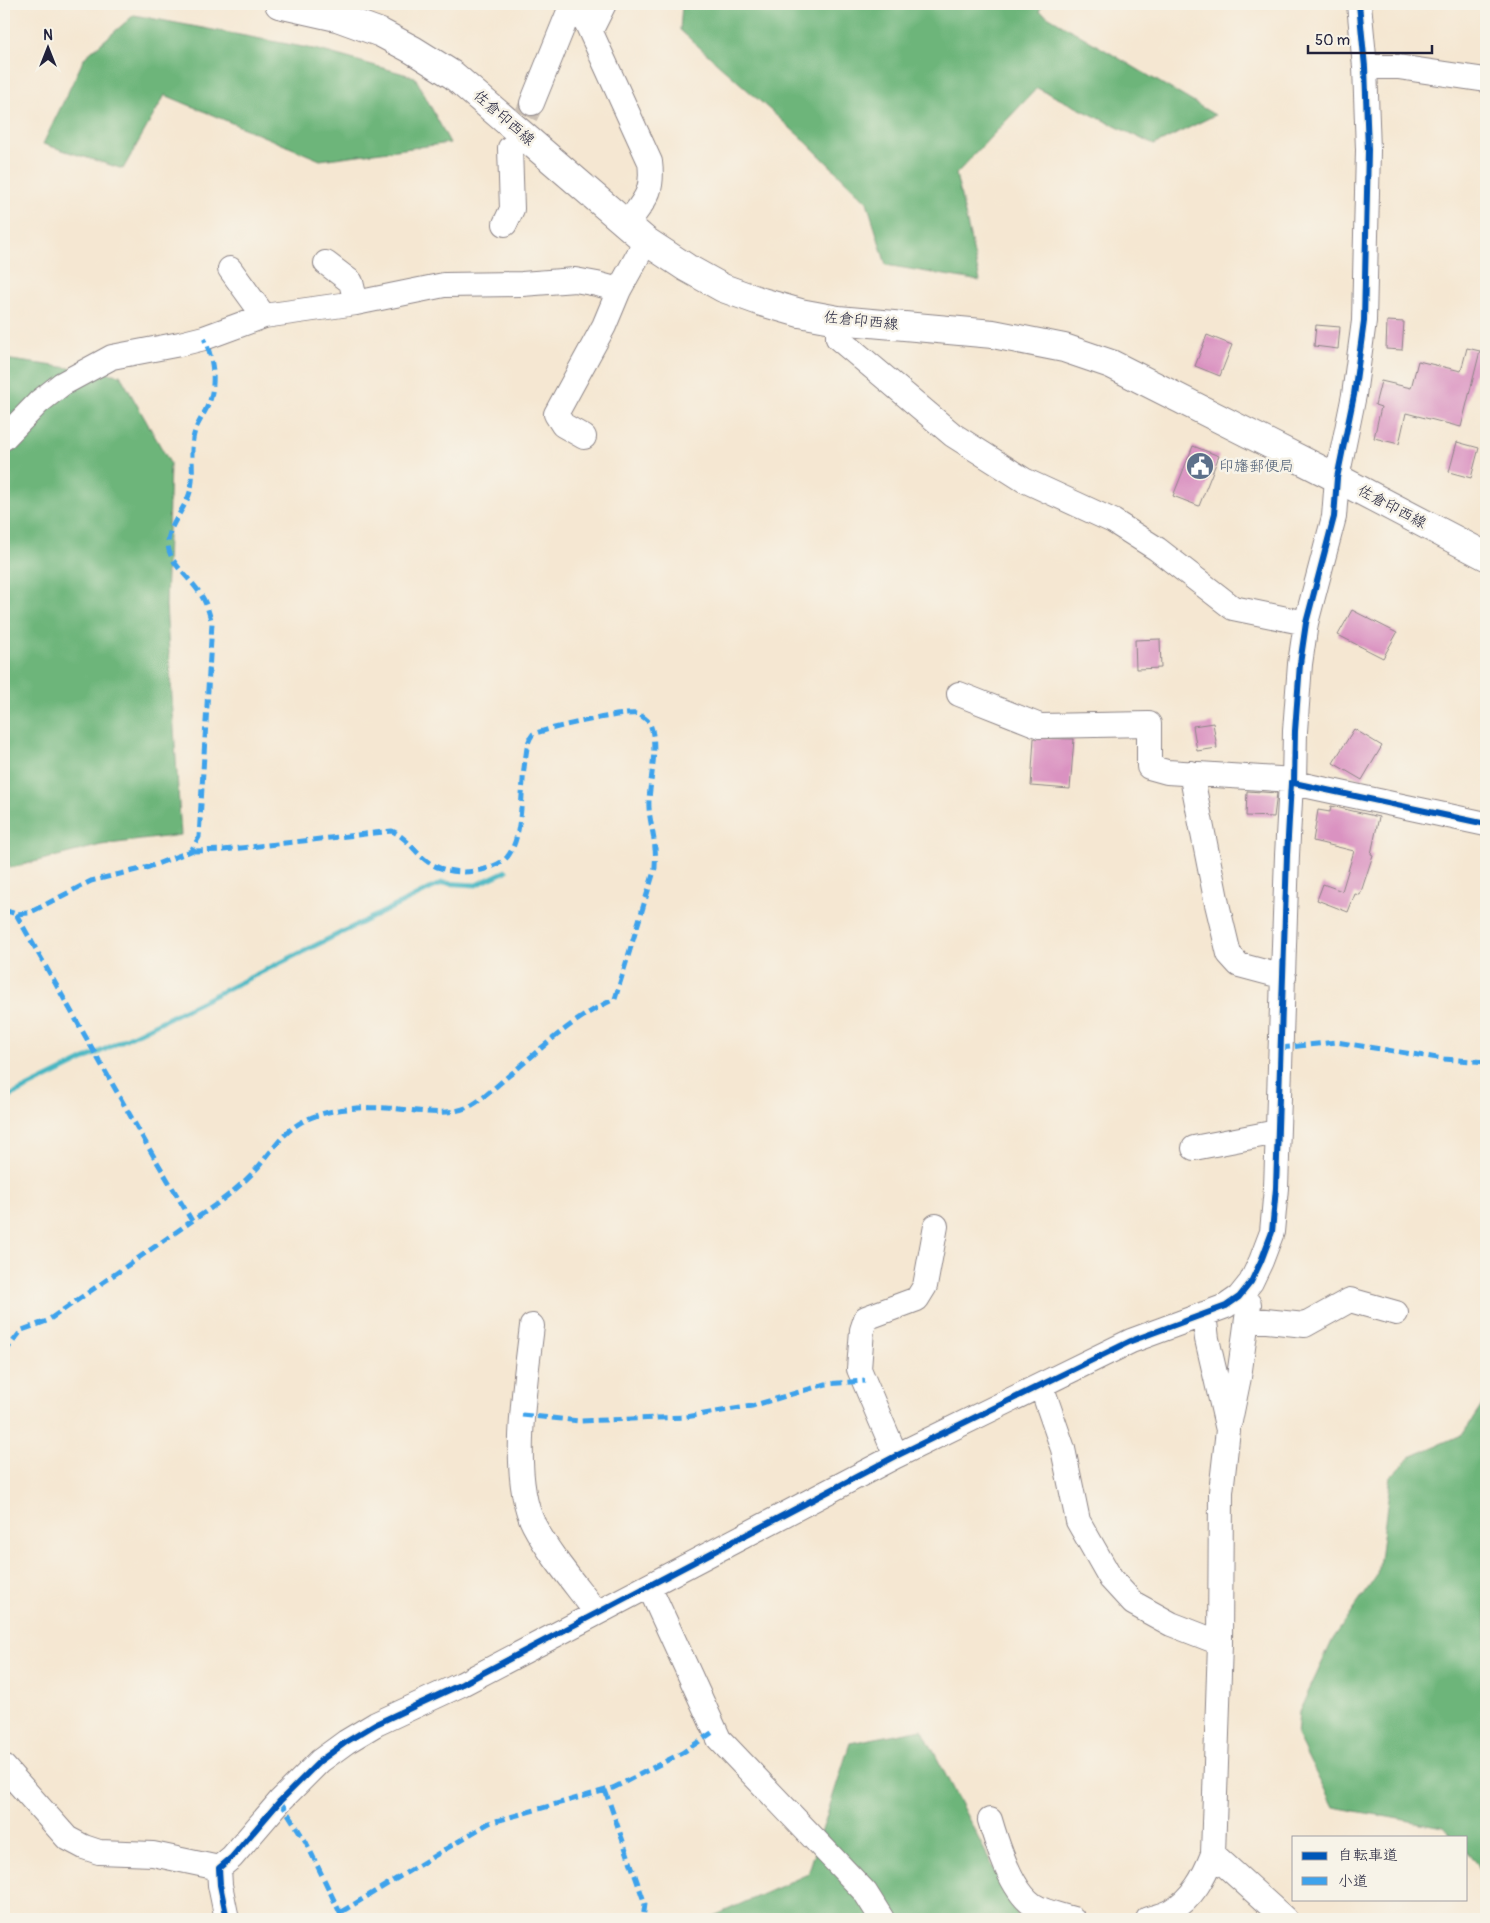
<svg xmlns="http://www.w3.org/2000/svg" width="1490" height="1923" viewBox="0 0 1490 1923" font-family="Pangolin,'Klee One',sans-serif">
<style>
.forest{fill:#6db57a;stroke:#486c5a}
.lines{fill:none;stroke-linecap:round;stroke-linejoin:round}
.stream{stroke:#49b7c3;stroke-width:5}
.building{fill:#da92c1}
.minor-tunnel{stroke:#cbc0b4;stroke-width:24;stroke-dasharray:24 12;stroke-linecap:butt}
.minor-casing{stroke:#8c8486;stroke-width:26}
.major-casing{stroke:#8c8486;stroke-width:30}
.minor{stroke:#fff;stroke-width:24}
.major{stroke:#fff;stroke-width:28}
.quiet{stroke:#3ea2ec;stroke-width:5;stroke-dasharray:10 5;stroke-linecap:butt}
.cycleway-casing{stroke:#f7f3e8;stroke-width:9}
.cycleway{stroke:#0057b8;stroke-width:6}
.labels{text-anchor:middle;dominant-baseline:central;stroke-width:5;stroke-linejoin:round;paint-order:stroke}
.street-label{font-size:15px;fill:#22223b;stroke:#f7f3e8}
.service-label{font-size:15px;fill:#4e5e75;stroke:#f7f3e8;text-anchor:start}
</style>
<rect width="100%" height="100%" fill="#f7f3e8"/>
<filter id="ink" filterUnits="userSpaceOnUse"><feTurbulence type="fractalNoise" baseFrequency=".02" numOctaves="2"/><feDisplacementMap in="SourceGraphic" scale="10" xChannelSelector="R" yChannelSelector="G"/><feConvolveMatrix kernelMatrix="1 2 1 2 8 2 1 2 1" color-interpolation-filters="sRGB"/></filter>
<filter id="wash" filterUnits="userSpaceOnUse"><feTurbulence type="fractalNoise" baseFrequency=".0096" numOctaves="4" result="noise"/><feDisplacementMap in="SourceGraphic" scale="20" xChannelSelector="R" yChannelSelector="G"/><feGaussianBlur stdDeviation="1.12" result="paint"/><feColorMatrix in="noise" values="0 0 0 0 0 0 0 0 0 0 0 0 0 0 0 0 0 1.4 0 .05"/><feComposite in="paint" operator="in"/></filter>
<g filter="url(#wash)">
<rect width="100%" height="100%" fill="#f5e7d2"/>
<path class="forest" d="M682 4H1043L1039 11 1215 115 1154 145 1037 88 956 174 980 281 886 265 867 202 806 142 680 30Z
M134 15 319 50 415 77 450 143 320 160 165 95 123 169 43 144 85 57Z
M4 359 120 375 170 463 166 606 181 835 101 845 10 868 4 839Z
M1486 1399V1884L1475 1861 1466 1851V1837H1452L1443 1827 1333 1807 1297 1736 1299 1712 1333 1639 1378 1574 1391 1476 1410 1457 1463 1434Z
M922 1729 1020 1919H707L808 1874 850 1743Z"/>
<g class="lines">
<path class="stream" d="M4 1099 442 883 476 885 506 871"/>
</g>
<g id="blocks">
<path class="building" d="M1387 321 1404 322 1402 350 1386 349Z
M1316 325 1340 327 1338 349 1314 346Z
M1207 335 1232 345 1220 376 1195 366Z
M1467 348 1480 351 1461 427 1406 413 1399 444 1374 438 1381 407 1375 405 1381 381 1411 388 1418 361 1461 371Z
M1457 442 1479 448 1471 478 1449 472Z
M1193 446 1219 456 1199 506 1173 496Z
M1352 610 1397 633 1383 658 1338 635Z
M1160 639 1161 668 1136 669 1135 640Z
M1213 723 1217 748 1197 751 1193 726Z
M1354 729 1382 746 1362 780 1333 763Z
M1034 738 1074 739 1070 789 1031 786Z
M1247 791 1277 793 1274 817 1246 816Z
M1331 806 1379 817 1371 854 1373 855 1360 895 1355 894 1348 912 1317 900 1323 884 1342 891 1354 851 1313 841 1318 810 1330 812Z"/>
</g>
</g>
<g filter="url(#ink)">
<use href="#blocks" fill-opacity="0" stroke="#8c8486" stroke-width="1"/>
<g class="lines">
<path class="minor-tunnel" d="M510 148 532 103"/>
<defs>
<path id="minor" d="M578 4 650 162C654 194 644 200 627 224
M1359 4 1365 67 1368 150 1364 321 1354 395 1337 478 1334 517 1306 623 1300 664 1295 731 1294 783 1486 824
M591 30 604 4
M1365 67H1398L1486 80
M532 103 572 4
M505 224 512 209 510 148
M326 263 351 282 356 303
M230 269 264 316
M838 320V338L953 435 1024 480 1113 521 1157 549 1233 608 1306 623
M584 437 563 425 556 414 604 326 619 290 646 241
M4 438 39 402 62 384 112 357 180 344 204 338 264 316 356 303 444 285 522 284 575 280 597 284 619 290
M959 694 1040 726 1149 724V767L1167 772 1294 780
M1191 773 1217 904 1229 954 1239 965 1284 977
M1194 1148 1277 1132
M1247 1319 1305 1325 1350 1300 1396 1313
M532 1326C526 1379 509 1477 534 1525 551 1557 575 1584 596 1612
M1041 1385 1063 1449 1078 1521 1111 1579 1133 1603 1171 1624 1220 1643
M1230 1421 1239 1377 1249 1304
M896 1456 859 1369 862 1330 866 1318 917 1299 925 1286 936 1226
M649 1586 719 1739 865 1892 882 1919
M4 1767 67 1838 84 1847 99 1852 153 1854 219 1868
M990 1820C997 1844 1011 1890 1033 1905 1043 1912 1060 1915 1073 1919
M1213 1854 1285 1919
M227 1919 220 1885 219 1868 232 1857 280 1801 320 1761 346 1742 376 1724 462 1684 896 1456 1131 1341 1226 1306 1239 1297 1251 1282 1261 1261 1272 1232 1276 1188 1287 855 1291 783H1294
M1148 1919C1155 1917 1164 1915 1171 1911 1193 1898 1204 1877 1213 1854L1220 1643 1221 1492 1228 1430 1207 1339 1204 1314"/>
<path id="major" d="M279 4 337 17 381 33 413 50 453 75 646 241 687 268 723 288 762 302 800 313 838 320 993 334 1064 348 1111 364 1337 478 1486 556"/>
</defs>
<use href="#minor" class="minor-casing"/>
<use href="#major" class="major-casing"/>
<use href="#minor" class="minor"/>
<use href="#major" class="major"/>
<path class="quiet" d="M4 910 16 914 29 913 91 881 149 867 191 851 199 837 212 623C209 613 207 604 201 595 191 578 170 565 168 545 167 526 185 510 190 492 195 475 190 457 193 439 195 424 207 412 211 397 216 376 212 356 204 338
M16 914 147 1145 192 1221C216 1205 240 1188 259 1166 279 1142 287 1125 318 1115 338 1108 365 1107 386 1108 414 1109 446 1119 472 1105 486 1097 498 1084 511 1074 544 1046 574 1017 615 999L655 868C655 862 656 855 655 849 654 832 648 817 649 800 650 781 660 737 648 721 646 719 641 715 638 714 623 711 550 728 533 734 528 740 527 747 526 755 520 783 525 833 508 856 504 862 492 867 485 869 470 873 455 873 440 868 417 860 412 840 392 831L223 850 191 851
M1280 1048 1336 1042 1444 1059 1486 1062
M4 1353 22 1330 47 1321 192 1221
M522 1415 580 1421 686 1417 752 1406 826 1384 865 1381
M605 1790 645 1904 643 1919
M280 1801 306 1842 343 1919
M341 1912 489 1823 613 1788 682 1753 716 1730"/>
<defs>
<path id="cycleway" d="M1359 4 1365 67 1368 150 1364 321 1354 395 1337 478 1334 517 1306 623 1300 664 1295 731 1294 783 1486 824
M227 1919 220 1885 219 1868 232 1857 280 1801 320 1761 346 1742 376 1724 462 1684 896 1456 1131 1341 1226 1306 1239 1297 1251 1282 1261 1261 1272 1232 1276 1188 1287 855 1291 783H1294"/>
</defs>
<use href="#cycleway" class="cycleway-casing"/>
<use href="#cycleway" class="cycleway"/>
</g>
</g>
<defs>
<symbol id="civic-disc" viewBox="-11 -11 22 22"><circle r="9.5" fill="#5c6f8a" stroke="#f7f3e8"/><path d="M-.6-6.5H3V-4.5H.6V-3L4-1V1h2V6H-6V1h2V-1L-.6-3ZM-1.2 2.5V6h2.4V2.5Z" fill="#fff"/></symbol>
</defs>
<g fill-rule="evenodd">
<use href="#civic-disc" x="1184" y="450" width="32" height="32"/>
</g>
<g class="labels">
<g class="street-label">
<text transform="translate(504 118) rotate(41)">佐倉印西線</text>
<text transform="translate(861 321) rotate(6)">佐倉印西線</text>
<text transform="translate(1392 507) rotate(28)">佐倉印西線</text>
</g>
<g class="service-label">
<text x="1219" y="466">印旛郵便局</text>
</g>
</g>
<rect width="1490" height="1923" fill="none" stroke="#f7f3e8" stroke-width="20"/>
<rect x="1292" y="1836" width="175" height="65" fill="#f7f3e8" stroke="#a29fa3"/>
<rect x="1302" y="1852" width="25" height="8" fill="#0057b8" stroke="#a29fa3"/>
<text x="1338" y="1860" font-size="15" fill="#22223b">自転車道</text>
<rect x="1302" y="1877" width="25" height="8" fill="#3ea2ec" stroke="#a29fa3"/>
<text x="1338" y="1886" font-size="15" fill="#22223b">小道</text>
<g transform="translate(48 48)" stroke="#f7f3e8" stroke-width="4" paint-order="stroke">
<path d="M0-4L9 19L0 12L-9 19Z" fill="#22223b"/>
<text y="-8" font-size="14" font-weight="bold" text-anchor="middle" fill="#22223b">N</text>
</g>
<path d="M1308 45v8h124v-8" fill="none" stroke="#22223b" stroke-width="2.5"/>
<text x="1315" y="45" font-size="15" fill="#22223b" stroke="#f7f3e8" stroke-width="4" paint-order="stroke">50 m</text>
</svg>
